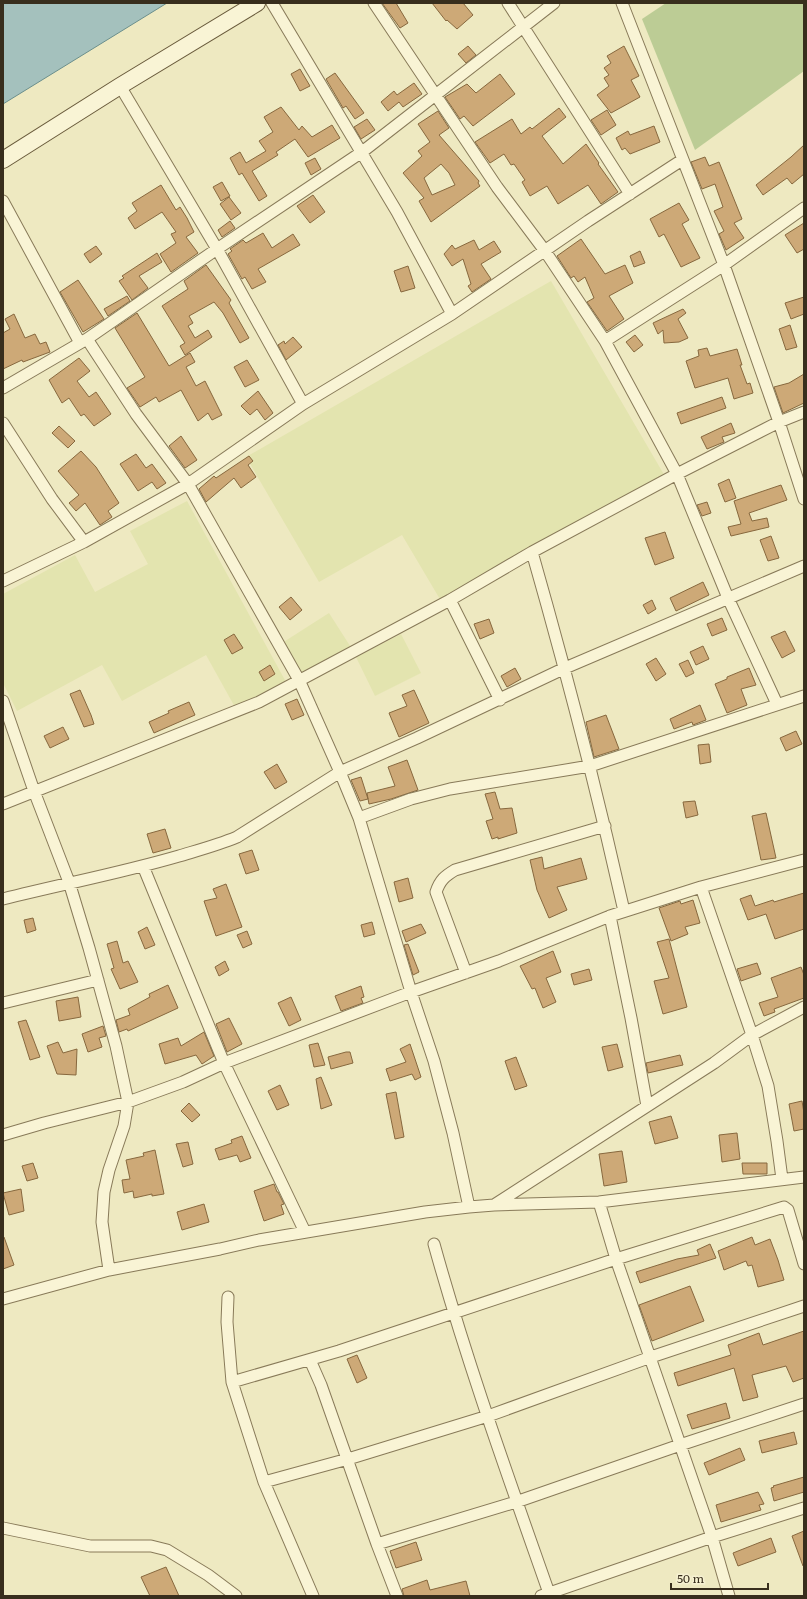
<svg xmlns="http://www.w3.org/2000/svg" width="807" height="1599" viewBox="0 0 807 1599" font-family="Literata,serif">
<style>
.farmland{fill:#e3e4af}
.green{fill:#bccc95}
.water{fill:#a4c1bd;stroke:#6b8f8c}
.building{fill:#cda977;stroke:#87683e;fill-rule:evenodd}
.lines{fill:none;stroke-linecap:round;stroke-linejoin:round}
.street-casing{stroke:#887a59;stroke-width:13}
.secondary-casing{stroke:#6a5b3c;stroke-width:18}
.street{stroke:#f9f4d5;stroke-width:11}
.secondary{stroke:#f9f4d5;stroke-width:16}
</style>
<rect width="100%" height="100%" fill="#eee9c1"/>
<path class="farmland" d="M551 281 666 478 444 606 402 535 319 582 246 457Z
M187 501 286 682 236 709 206 655 122 701 102 665 17 711 3 683V594L75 555 95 592 148 564 130 531Z
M329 613 352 649 304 679 282 643Z
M401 634 421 673 375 696 356 657Z"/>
<path class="green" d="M666 3H804V71L695 150 642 19Z"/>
<path class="water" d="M3 3H167L3 104Z"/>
<path class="building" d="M382 3H396L408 23 400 28Z
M432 3H463L473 15 457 29 447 20 446 21Z
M468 46 476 55 466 63 458 54Z
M624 46 639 76 631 80 640 97 611 113 597 95 609 86 604 78 609 75 604 68 611 63 607 56Z
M300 69 310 86 300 91 291 74Z
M335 73 364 113 355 119 346 106 343 108 326 79Z
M500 74 515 94 473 126 464 116 460 119 445 97 467 84 476 93Z
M414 83 422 94 403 107 399 102 388 111 381 102 394 91 397 95Z
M281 107 299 130 302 126 312 137 332 125 340 138 308 157 295 139 276 152 278 155 252 171 267 196 259 201 242 173 239 175 230 158 240 152 246 163 266 151 259 141 273 132 264 117Z
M559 108 566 117 542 136 563 164 586 144 599 163 598 164 618 192 601 204 588 185 558 204 547 186 530 196 522 182 525 180 514 164 511 165 504 154 490 163 475 142 512 119 521 134 530 127 532 129Z
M607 110 616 125 601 135 591 120Z
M438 111 449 128 439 135 479 181 478 183 480 186 431 222 419 201 424 198 403 173 422 156 418 151 430 142 418 124ZM441 164 449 173 455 185 432 195 424 178Z
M367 119 375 130 361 139 354 127Z
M654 126 660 142 630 154 625 148 622 150 616 138 628 131 630 135Z
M804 145V174L792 184 787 178 763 195 756 185 791 157Z
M705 157 709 166 719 162 742 219 734 223 744 238 726 250 719 234 724 231 714 211 723 207 715 184 702 189 691 162Z
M315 158 321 169 311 175 305 163Z
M222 182 230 196 221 201 213 187Z
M161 185 176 210 180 207 187 218 194 232 186 237 198 253 171 272 160 254 176 243 171 234 176 232 162 212 135 229 128 218 137 211 132 203Z
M313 195 325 212 310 223 297 206Z
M229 197 241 213 231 220 220 204Z
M679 203 689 220 682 224 700 258 681 267 664 234 659 237 650 219Z
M230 221 235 228 222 237 218 230Z
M804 223V249L797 253 785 235Z
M263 233 272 248 293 234 300 245 258 269 266 282 252 289 245 277 242 279 228 254 232 251 230 249 243 240 246 243Z
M581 239 605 274 625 265 633 283 609 296 624 319 607 331 587 302 594 298 585 277 578 282 574 276 571 278 557 256Z
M474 240 479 250 494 241 501 252 481 264 491 279 472 292 468 286 471 284 463 259 452 266 444 254 452 245 455 249Z
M96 246 102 254 90 263 84 254Z
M640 251 645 263 634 267 630 256Z
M157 253 162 262 139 276 148 288 132 300 119 281 124 278 122 276Z
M206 265 231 300 229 303 249 338 240 343 223 313 214 302 189 316 193 323 188 326 195 338 208 330 212 337 185 355 180 346 185 343 162 306 188 289 184 281Z
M408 266 415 288 401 292 394 271Z
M78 280 104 319 83 332 60 292Z
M127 296 130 301 108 316 104 309Z
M804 297V314L791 319 785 303Z
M683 309 686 313 678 319 688 338 679 342 664 343 663 330 658 334 653 323Z
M137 313 169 366 190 353 195 362 186 367 196 386 205 381 222 415 212 420 208 413 198 421 181 390 159 402 156 397 140 407 127 388 145 377 115 328Z
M14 314 25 338 35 334 40 344 46 342 50 352 23 362 22 360 3 369V333L10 329 5 319Z
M790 325 797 347 786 350 779 329Z
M635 335 643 345 634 352 626 342Z
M293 337 302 347 286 360 278 345 284 341 285 344Z
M707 348 710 356 737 349 742 365H740L747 384 750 383 753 393 734 399 728 378 695 388 686 361 699 356 698 350Z
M79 358 90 371 77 381 89 397 96 392 111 414 94 426 84 414 81 416 69 398 62 403 49 380Z
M247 360 259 380 245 387 234 367Z
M804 374V403L783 413 774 387 789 383Z
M258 391 273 413 265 420 257 409 250 415 241 406Z
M722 397 726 408 681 424 677 413Z
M731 423 735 433 722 437 724 442 707 449 701 437Z
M59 426 75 441 68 448 52 433Z
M181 436 197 460 185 468 169 446Z
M81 451 96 467 119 503 108 511 112 517 100 525 85 503 76 511 69 503 79 495 58 471Z
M136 454 146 468 152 464 166 483 157 489 152 482 138 491 120 464Z
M249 456 253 461 248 465 256 477 241 488 234 478 206 502 199 489 214 476 216 478Z
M729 479 736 498 725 502 718 484Z
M781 485 787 500 749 513 752 521 767 518 769 527 731 536 728 527 741 524 734 501Z
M707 502 711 513 702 516 697 505Z
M665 532 674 558 655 565 645 538Z
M771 536 779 558 768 561 760 540Z
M703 582 709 595 676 611 670 598Z
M291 597 302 610 290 620 279 607Z
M652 600 656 609 648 614 643 605Z
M722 618 727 630 712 636 707 624Z
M489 619 494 633 480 639 474 624Z
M785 631 795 651 782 658 771 637Z
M234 634 243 648 232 654 224 640Z
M703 646 709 659 696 665 690 652Z
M656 658 666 674 656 681 646 664Z
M688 660 694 673 686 677 679 664Z
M270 665 275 674 264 681 259 672Z
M515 668 521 679 507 687 501 676Z
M749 668 756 685 741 689 747 705 727 713 715 684 727 679V677Z
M80 690 91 715 94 724 84 727 70 694Z
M414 690 429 723 399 737 389 713 407 706 402 695Z
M297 699 304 715 292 720 285 704Z
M189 702 195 715 154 733 149 722 169 713 168 711Z
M700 705 706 720 693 725 692 722 674 729 670 719Z
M606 715 619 749 594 757 586 722Z
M63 727 69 739 50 748 44 736Z
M796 731 802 744 786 751 780 738Z
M709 744 711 762 700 764 698 745Z
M407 760 418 790 391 799 369 804 367 793 395 786 388 767Z
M277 764 287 782 275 789 264 772Z
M361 777 368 799 360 801 351 780Z
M495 792 500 809 512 808 517 833 498 839V837L492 839 486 821 493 819 485 794Z
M695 801 698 815 686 818 683 802Z
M766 813 776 858 761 860 752 816Z
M165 829 171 848 153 853 147 834Z
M252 850 259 870 246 874 239 854Z
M542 857 544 869 581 858 587 879 557 887 567 910 549 918 537 890 530 860Z
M408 878 413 898 399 902 394 882Z
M226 884 242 927 216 936 204 901 217 898 213 889Z
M804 893V929L775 939 766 914 748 920 740 899 751 895 755 906 773 900 774 902Z
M693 900 700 923 685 927 688 934 671 941 659 908 680 901 681 904Z
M33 918 36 930 27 933 24 920Z
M372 922 375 934 364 937 361 925Z
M421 924 426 933 406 942 402 931Z
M147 927 155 945 145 949 138 932Z
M247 931 252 944 243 948 237 935Z
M669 939 687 1007 663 1014 654 981 669 978 657 942Z
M117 941 123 963 128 961 138 982 120 989 111 969 114 968 107 944Z
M408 944 419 972 413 975 404 945Z
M553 951 561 972 546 978 556 1002 543 1008 535 988 532 989 520 966Z
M225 961 229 970 219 976 215 967Z
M757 963 761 974 741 981 737 969Z
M801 967 804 975V998L774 1009 775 1012 764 1016 759 1003 778 997 771 978Z
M589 969 592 980 574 985 571 974Z
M168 985 178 1008 128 1031 127 1029 119 1032 116 1020 130 1015 128 1009 150 997 149 994Z
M361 986 364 997 361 998 363 1003 341 1011 335 996Z
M78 997 81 1017 59 1021 56 1001Z
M291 997 301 1020 289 1026 278 1003Z
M229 1018 242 1044 227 1052 216 1024Z
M26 1020 40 1057 30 1060 18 1022Z
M103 1026 106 1036 99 1038 102 1047 88 1052 82 1034Z
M204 1032 214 1056 202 1064 196 1055 165 1064 159 1044 178 1038 181 1046Z
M58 1042 63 1053 77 1049 76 1075 57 1074 47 1046Z
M318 1043 325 1065 314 1067 309 1045Z
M410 1044 421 1077 415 1080 412 1074 390 1081 386 1069 406 1062 400 1049Z
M617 1044 623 1067 608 1071 602 1047Z
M346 1052H350L353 1063 331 1069 328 1057Z
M680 1055 683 1065 648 1073 646 1063Z
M516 1057 527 1086 515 1090 505 1061Z
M321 1077 332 1105 321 1109 316 1079Z
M280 1085 289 1105 277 1110 268 1091Z
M396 1092 404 1137 395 1139 386 1094Z
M802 1101 804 1113V1129L794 1131 789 1104Z
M189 1103 200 1115 192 1122 181 1111Z
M671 1116 678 1138 655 1144 649 1122Z
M737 1133 740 1159 722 1162 719 1135Z
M242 1136 251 1158 240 1162 237 1155 219 1160 215 1149 232 1143 231 1140Z
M188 1142 193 1164 183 1167 176 1144Z
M155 1150 164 1194 152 1196V1194L134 1198 133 1191 124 1193 122 1180 130 1179 126 1160 144 1156 143 1153Z
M622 1151 627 1182 604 1186 599 1154Z
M33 1163 38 1178 27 1181 22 1166Z
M742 1163H767V1174H743Z
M274 1184 277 1192H278L284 1204 281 1205 284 1214 264 1221 254 1191Z
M21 1189 24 1211 9 1215 3 1193Z
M204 1204 209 1222 182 1230 177 1212Z
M3 1237H4L14 1265 3 1269Z
M752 1237 755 1245 770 1239 778 1260 784 1280 758 1287 752 1265 748 1266 746 1261 724 1270 718 1251Z
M710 1244 716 1258 640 1283 636 1272 677 1259 699 1255 697 1250Z
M690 1286 704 1321 652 1341 639 1305Z
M804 1331V1378L793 1382 786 1366 752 1375 758 1397 743 1401 734 1368 678 1386 674 1373 731 1355 728 1345 759 1333 763 1345Z
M357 1355 367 1378 357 1383 347 1359Z
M726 1403 730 1418 692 1429 687 1415Z
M794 1432 797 1444 762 1453 759 1441Z
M740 1448 745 1460 709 1475 704 1463Z
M804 1477V1492L774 1501 771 1488 774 1487 773 1486Z
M758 1492 764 1504 759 1505 761 1510 721 1522 716 1505Z
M804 1531V1566H803L792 1536Z
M771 1538 776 1552 738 1566 733 1553Z
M416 1542 422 1560 396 1568 390 1551Z
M166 1567 179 1596H150L141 1577Z
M427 1580 430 1590 466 1581 470 1596H404L402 1589Z"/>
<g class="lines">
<defs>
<path id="street" d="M272 3 397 212 452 314
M374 3 497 187 545 251 605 341 677 474 728 598 777 704
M508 3 630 194
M622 3 724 265 779 422 804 499
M120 86 217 249 303 404
M3 201 80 343
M87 339 136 414 188 484 299 680 340 772 359 818 411 992 434 1061 453 1133 469 1207 494 1205 714 1063 752 1035 804 1007
M605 341 724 265 804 208
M3 388 87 339 217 249 362 152 554 3
M3 423 52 499 84 542
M532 552C566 671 597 791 624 911
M3 581 84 542 188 484 303 404 452 314 588 221 682 160
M450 600 500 700
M3 701 34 791 69 882 89 948 116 1046 128 1102 124 1126 109 1170 104 1192 102 1222 109 1270
M3 804 259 702 450 600 532 552 677 474 779 422 804 412
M359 818 411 799 450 789 590 766 804 696
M143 866 224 1063 305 1232
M701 887 752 1035 768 1086 777 1141 782 1179
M3 899C62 884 121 873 179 856 199 850 218 845 237 837L340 772 417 738 565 668 804 566
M610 916 631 1018 647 1106
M466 973 436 892C440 880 445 876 455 870L605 826
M3 1003 98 980
M3 1135 44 1123 128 1102 183 1082 224 1063 411 992 499 961 610 916 701 887 804 860
M599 1202 616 1259 712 1537 729 1596
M494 1205 599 1202 804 1177
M434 1244C467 1363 509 1479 550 1596
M228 1297 227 1322 232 1382 264 1482 313 1596
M3 1299 109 1270 220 1249 259 1240 425 1212 469 1207
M310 1360 321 1385 377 1544 397 1596
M232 1382 339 1351 616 1259 784 1207 788 1210 804 1264
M264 1482 348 1459 488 1416 651 1357 804 1306
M3 1528 90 1546H151L167 1550 208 1575 236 1596
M377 1544 516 1502 680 1445 804 1404
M541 1596 712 1537 804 1508"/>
<path id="secondary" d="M3 160 120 86 257 3"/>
</defs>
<use href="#street" class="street-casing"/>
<use href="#secondary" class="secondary-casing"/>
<use href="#street" class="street"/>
<use href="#secondary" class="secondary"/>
</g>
<rect width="807" height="1599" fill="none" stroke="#382e1d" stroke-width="8"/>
<path d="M671 1583v6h97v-6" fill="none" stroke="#382e1d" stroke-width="2"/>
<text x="677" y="1583" font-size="12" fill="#382e1d" stroke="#f6f1d1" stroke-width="3" paint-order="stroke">50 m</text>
</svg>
